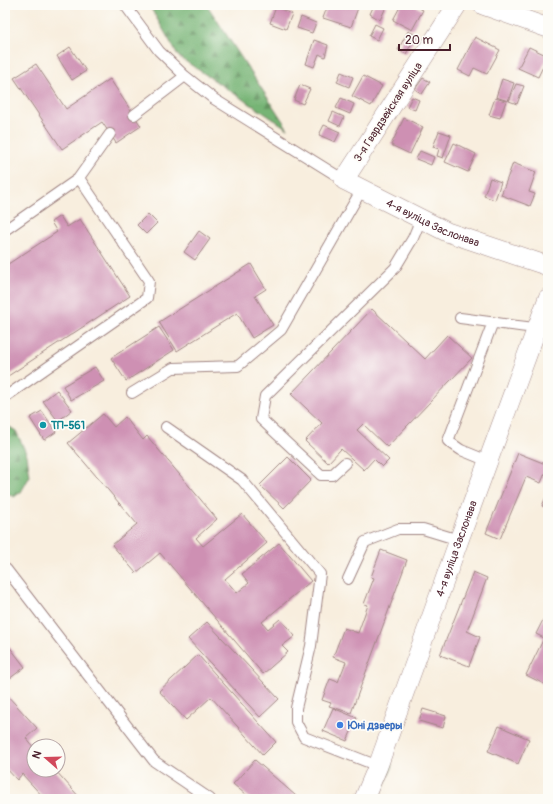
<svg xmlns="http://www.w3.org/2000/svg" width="553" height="804" viewBox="0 0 553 804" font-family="Pangolin,sans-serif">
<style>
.forest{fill:url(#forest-firs);stroke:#606a50}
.building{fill:#ce90b3}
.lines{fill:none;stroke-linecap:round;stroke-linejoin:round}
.lane-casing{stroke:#a18684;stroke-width:12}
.street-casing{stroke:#a18684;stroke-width:20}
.lane{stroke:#fff;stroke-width:10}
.street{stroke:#fff;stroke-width:19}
.culture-dot{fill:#0f9aa8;stroke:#fdfcf7;stroke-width:1.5}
.shop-dot{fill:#3f7fe0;stroke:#fdfcf7;stroke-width:1.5}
.labels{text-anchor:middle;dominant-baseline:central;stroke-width:3.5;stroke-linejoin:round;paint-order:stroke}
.street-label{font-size:11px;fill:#4a1f2b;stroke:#fdfcf7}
.culture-label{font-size:11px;font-weight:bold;fill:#0d838f;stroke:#fdfcf7;text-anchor:start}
.shop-label{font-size:11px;font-weight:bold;fill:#366cbe;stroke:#fdfcf7;text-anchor:start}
</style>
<defs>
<pattern id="forest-firs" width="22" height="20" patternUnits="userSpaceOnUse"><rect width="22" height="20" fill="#76b475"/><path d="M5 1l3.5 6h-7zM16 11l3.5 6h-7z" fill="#639260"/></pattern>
</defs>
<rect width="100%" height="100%" fill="#fdfcf7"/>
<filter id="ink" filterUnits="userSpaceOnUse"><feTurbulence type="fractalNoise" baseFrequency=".025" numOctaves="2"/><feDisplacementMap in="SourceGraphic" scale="8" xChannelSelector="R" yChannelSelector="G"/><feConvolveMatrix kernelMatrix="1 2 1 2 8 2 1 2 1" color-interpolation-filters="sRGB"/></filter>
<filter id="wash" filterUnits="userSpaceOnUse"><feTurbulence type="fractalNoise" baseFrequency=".012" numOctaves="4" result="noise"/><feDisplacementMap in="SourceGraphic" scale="16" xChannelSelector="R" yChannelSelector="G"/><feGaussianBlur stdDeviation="0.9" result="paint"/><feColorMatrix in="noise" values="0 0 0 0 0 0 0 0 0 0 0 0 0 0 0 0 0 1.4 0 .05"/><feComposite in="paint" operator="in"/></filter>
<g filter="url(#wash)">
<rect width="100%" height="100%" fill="#f8eede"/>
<path class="forest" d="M149 5H207L288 129 179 57Z
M5 424 16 431 27 455 30 476 21 492 14 497 5 492Z
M390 762 393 766 378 799H368L385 764Z"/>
<g id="blocks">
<path class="building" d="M328 5H359L351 27 323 18Z
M374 5H387L380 20 370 14Z
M401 5H413L423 10 412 30 393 20Z
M276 7 292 14 286 29 270 23Z
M301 17 316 23 312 33 297 28Z
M375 24 383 28 377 40 369 36Z
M408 31 416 35 406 54 398 50Z
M475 37 500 50 487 74 474 68 470 76 458 70Z
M314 40 328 45 325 57 319 54 314 67 306 64Z
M70 47 86 71 72 80 57 56Z
M529 47 548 56 538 77 518 68Z
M36 64 66 109 110 79 141 126 116 143 102 122 62 149 14 78Z
M341 72 353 77 349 87 337 82Z
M363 76 382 86 371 106 352 96Z
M423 78 430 82 422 94 415 89Z
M502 79 514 83 508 101 496 97Z
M516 84 524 86 517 104 509 101Z
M300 85 310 89 303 104 294 100Z
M412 97 419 100 415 110 407 107Z
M341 98 354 104 350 114 336 108Z
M495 98 506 101 500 118 489 115Z
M333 112 344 117 340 126 329 121Z
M404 118 423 127 410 154 391 145Z
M324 125 340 132 335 142 319 135Z
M439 131 451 135 443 158 437 156 439 149 433 147Z
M454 143 476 154 468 172 445 162Z
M420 151 434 157 431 165 416 159Z
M513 163 536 172 529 192 535 194 530 206 501 195Z
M490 178 501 182 495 200 484 196Z
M148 214 157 223 146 234 137 225Z
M60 216 67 227 80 219 130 296 5 378V266L57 232 51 222Z
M199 231 210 239 195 260 184 252Z
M251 264 266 289 255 296 273 325 252 338 237 313 177 351 159 322Z
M372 309 425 359 447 335 472 358 387 447 363 424 357 430 389 460 382 467 374 459 364 470 341 449 328 463 305 441 322 423 291 394Z
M159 327 174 350 126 381 111 358Z
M95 367 104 381 71 400 63 386Z
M57 390 72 410 58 421 43 401Z
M42 411 56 432 44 440 30 418Z
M103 414 114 427 125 417 143 440 147 436 217 519 196 538 203 546 242 514 267 543 225 579 237 593 249 583 242 574 279 543 311 581 262 622 268 629 280 619 295 636 282 646 288 652 263 674 160 553 136 573 112 545 137 524 68 443Z
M518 453 548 465V466L541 483 526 477 500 539 486 533Z
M288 457 311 480 284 508 260 485Z
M548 492V508L542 506Z
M381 550 407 560 351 713 329 706 331 703 322 700 330 679 338 682 346 662 333 657 344 628 358 633 368 605 364 604 374 578 371 577Z
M473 572 487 578 467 631 480 637 469 666 440 655Z
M544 618 548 620V686L526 675 544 638 536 634Z
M207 622 279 699 260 717 188 639Z
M5 641 25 667 5 682Z
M198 655 276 742 263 755 211 697 186 720 159 691Z
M5 693 37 728 26 738 34 748V770H55L81 799H45L22 774 17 780 5 767Z
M333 708 357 718 347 741 323 731Z
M423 709 446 716 443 728 419 721Z
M499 726 529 739 518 764 488 751Z
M255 760 296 796 293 799H251L233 784Z"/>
</g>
</g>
<g filter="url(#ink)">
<use href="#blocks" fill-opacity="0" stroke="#a18684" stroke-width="1"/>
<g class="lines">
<defs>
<path id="lane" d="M125 5 159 51 185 76 214 99 344 180
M134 115 185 76
M5 230 78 179 110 134
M460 318C486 321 511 326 537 328
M132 393 173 368 238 366 281 330 362 189
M5 397 147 298 149 281 79 178
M166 427 242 480 320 574 311 646 296 708V722L304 737 378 766
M488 461 461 450 448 441 493 322
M345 463 332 475H321L261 419 265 396 395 268 413 238 421 219
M6 569 154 761 210 799
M348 579 365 542 398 529H423L459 540"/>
<g id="street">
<path id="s1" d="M457 5 344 180 447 232 548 266"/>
<path d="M483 5 548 28"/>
<path id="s2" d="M364 799 378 766 459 540 548 298"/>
</g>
</defs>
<use href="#lane" class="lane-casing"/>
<use href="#street" class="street-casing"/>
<use href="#lane" class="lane"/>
<use href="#street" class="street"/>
</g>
</g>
<circle class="culture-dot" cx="43" cy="425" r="4"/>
<circle class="shop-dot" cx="340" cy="725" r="4"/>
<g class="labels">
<g class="street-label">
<text transform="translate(388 112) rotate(-57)">3-я Гвардзейская вуліца</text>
<text stroke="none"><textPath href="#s1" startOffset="307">4-я вуліца Заслонава</textPath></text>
<text stroke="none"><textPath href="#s2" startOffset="267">4-я вуліца Заслонава</textPath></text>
</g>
<g class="culture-label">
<text x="51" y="425">ТП-561</text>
</g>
<g class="shop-label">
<text x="348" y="725">Юні дзверы</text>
</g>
</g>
<rect width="553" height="804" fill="none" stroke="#fdfcf7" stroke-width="20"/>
<g transform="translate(46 758) rotate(290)"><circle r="19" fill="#fdfcf7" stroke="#b5a4a5"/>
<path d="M0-3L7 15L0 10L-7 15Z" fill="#d1495b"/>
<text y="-6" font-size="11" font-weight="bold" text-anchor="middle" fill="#4a1f2b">N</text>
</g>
<path d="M399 44v6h51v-6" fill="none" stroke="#4a1f2b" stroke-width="2"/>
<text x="405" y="44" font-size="12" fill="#4a1f2b" stroke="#fdfcf7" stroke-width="3" paint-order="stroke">20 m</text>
</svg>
